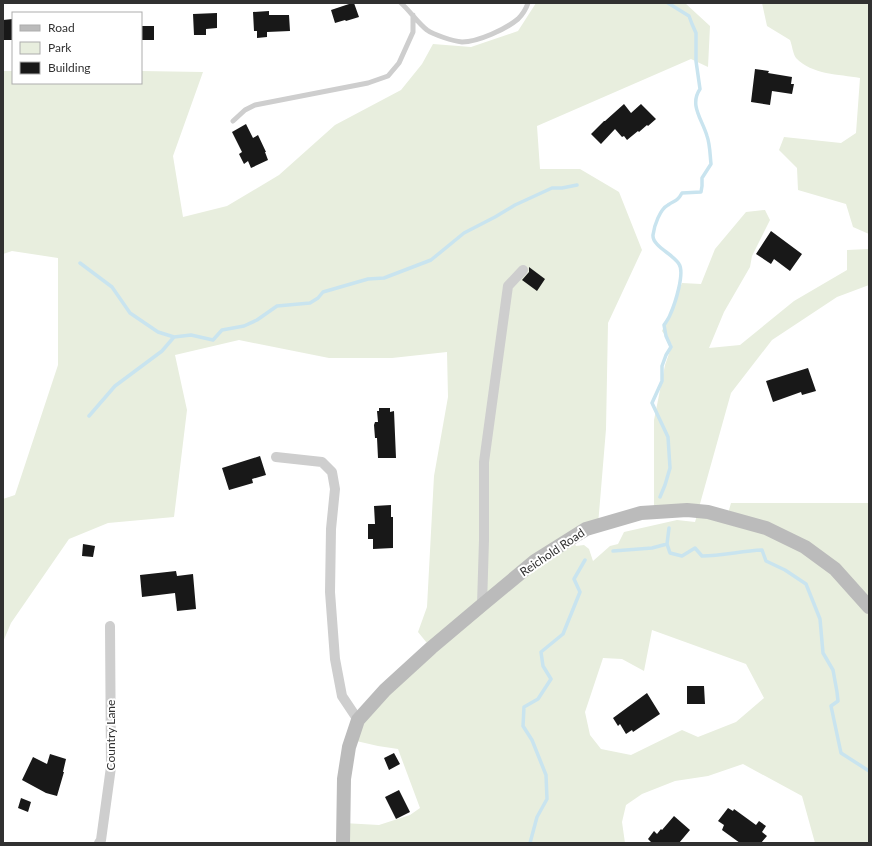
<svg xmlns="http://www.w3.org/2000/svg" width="872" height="846" viewBox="0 0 872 846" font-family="Lato,sans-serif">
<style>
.green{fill:#e8eede;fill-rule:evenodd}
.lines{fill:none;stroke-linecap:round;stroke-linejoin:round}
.stream{stroke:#c9e4ef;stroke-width:3.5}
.building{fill:#181818}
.lane{stroke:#cecece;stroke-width:5}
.street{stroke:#cecece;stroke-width:10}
.secondary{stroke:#bbb;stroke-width:14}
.labels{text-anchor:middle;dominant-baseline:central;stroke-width:4;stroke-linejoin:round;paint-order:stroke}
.street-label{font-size:12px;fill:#313131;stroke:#fff}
</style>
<rect width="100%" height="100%" fill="#fff"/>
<path class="green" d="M536 3H685L710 26 708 67 691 59 537 126 540 169H580L619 192 642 250 608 323 606 429 598 525 572 537 576 546 584 545 589 549 593 561 610 546 618 544 624 532 677 520 695 522 698 512 654 513V420L665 365 672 345 662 331 682 283 701 284 715 249 746 212 765 210 770 220 752 256 750 267 724 312 709 348 740 345 794 301 847 270V250L869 249V285L837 297 772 340 731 393 698 511 727 517 731 503H869V843H815L802 796 743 764 708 776 675 781 642 794 626 805 622 822 625 843H343V823L379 825 410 815 420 808 398 749 378 746 352 740 359 720 431 648 418 632 427 607 434 476 448 397 447 352 392 358H329L239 340 175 355 187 410 174 517 108 523 69 539 11 623 3 642V499L15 495 58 365V258L12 251 3 254V71H13V83H141V71L203 72 173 156 183 217 227 206 279 175 335 125 401 90 422 64 433 44 471 47 518 31ZM652 630 746 664 764 698 736 722 698 737 682 730 631 755 601 749 590 735 585 712 603 658 622 659 644 671Z
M762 3H869V234L853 227 846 204 798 190 797 168 779 150 784 137 841 143 856 133 860 78C839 74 812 75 796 58 793 54 792 45 790 40L767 26Z"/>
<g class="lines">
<path class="stream" d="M80 263 112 287 130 313 158 332 174 337 191 335 213 340 222 330 244 326 257 320 277 306 310 303 318 298 323 292 368 279 384 278 431 260 464 233 495 217 515 205 552 188H562L577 185
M89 416 115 386 162 351 174 337
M660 497 665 485 670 468 668 437 652 403 662 381V366L666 355 671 347 666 336 664 325C666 322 669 318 670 315 675 304 685 273 679 264 673 254 652 246 653 235 654 226 660 209 668 205 675 200 677 202 682 193L701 192 702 186V178L711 164C710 155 710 144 707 136 702 119 689 105 700 89L696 61V33L692 24 689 16 668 3
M669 528 667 544 670 553 682 556 695 548 702 556C722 556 741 551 762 550L766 561 785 570 806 584 820 619 823 653 833 670 837 692 838 701 831 706 841 753 869 771
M613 551 652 548 667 544
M530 843 537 817 547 799 546 775 532 740 523 726 524 707 538 699 551 679 543 666 541 652 563 634 580 592 574 579 585 560"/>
</g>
<path class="building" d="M352 3H354L359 17 346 21 345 20 335 23 331 10Z
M269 11V15H289L290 31 267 32V37L257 38V31H254L253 12Z
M217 13V28L206 29V35H194L193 14Z
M13 19V40H4L3 20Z
M141 26H154V40H141Z
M755 69 769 71 768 73 792 77 791 84H794L792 94 772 91 770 105 751 102Z
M624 104 631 113 641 104 656 119 648 126 647 125 639 132 638 131 627 140 624 136 622 137 615 129 601 144 591 134 604 121H605Z
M246 124 253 138 258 135 266 152H265L268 160 251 168 248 161 244 164 239 154 242 152 232 132Z
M771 231 802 254 790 271 774 259 771 264 756 254Z
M529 267 545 279 537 291 522 280 529 272Z
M808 368 816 391 802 395 801 392 773 402 766 381Z
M379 408H390V412L394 411 396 458H378L377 438H375L374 425 375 422H378L377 411H379Z
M260 456 266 475 252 479 253 483 229 490 222 468Z
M391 505V517H393V548L373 549V539H368V524H375L374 506Z
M83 544 95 546 93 557 82 556Z
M176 571 177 576 193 574 196 609 177 611 175 593 142 597 140 575Z
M687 686H704L705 704H687Z
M647 693 660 714 633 732 632 730 626 734 620 724 618 726 613 718Z
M394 753 400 764 389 770 384 758Z
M50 754 66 759 63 772H64L57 796 46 793 22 780 33 757 47 764Z
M399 790 410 812 396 819 385 797Z
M21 798 31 802 28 812 18 808Z
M728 808 733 811 734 809 756 825 759 821 766 826 762 832 767 836 761 843H740L722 830 724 825 718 821Z
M674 816 690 830 679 843H650L651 842 648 839 654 831 657 834 661 829 662 830Z"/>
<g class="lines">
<path class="lane" d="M401 3C410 11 418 23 427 30 434 35 453 41 462 42 478 42 506 29 518 19 523 14 526 9 528 3
M233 121 245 110 255 105 368 83 388 76 399 63 413 32V15"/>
<path class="street" d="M276 457 322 462 332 472 335 489 331 529 330 592 335 659 342 696 358 720
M482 605 484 540V462L508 286 523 270
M99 843 101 840 111 767 110 626"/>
<path class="secondary" d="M343 843 344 779 349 747 358 720 385 690 431 648 482 605 535 561 586 529 641 513 687 510 708 512 766 528 805 547 835 569 869 607"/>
</g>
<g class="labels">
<g class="street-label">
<text transform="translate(552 552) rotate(-34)">Reichold Road</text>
<text transform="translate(110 735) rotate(-90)">Country Lane</text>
</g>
</g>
<rect width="872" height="846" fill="none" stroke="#313131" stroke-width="8"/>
<rect x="12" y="12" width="130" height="72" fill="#ffffff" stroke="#adadad"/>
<rect x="20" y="25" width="20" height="6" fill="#bbbbbb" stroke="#adadad"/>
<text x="48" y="32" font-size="12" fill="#313131">Road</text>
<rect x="20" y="42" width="20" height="12" fill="#e8eede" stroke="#adadad"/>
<text x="48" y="52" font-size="12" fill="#313131">Park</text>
<rect x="20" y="62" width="20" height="12" fill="#181818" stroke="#adadad"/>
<text x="48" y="72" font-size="12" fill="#313131">Building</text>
</svg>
